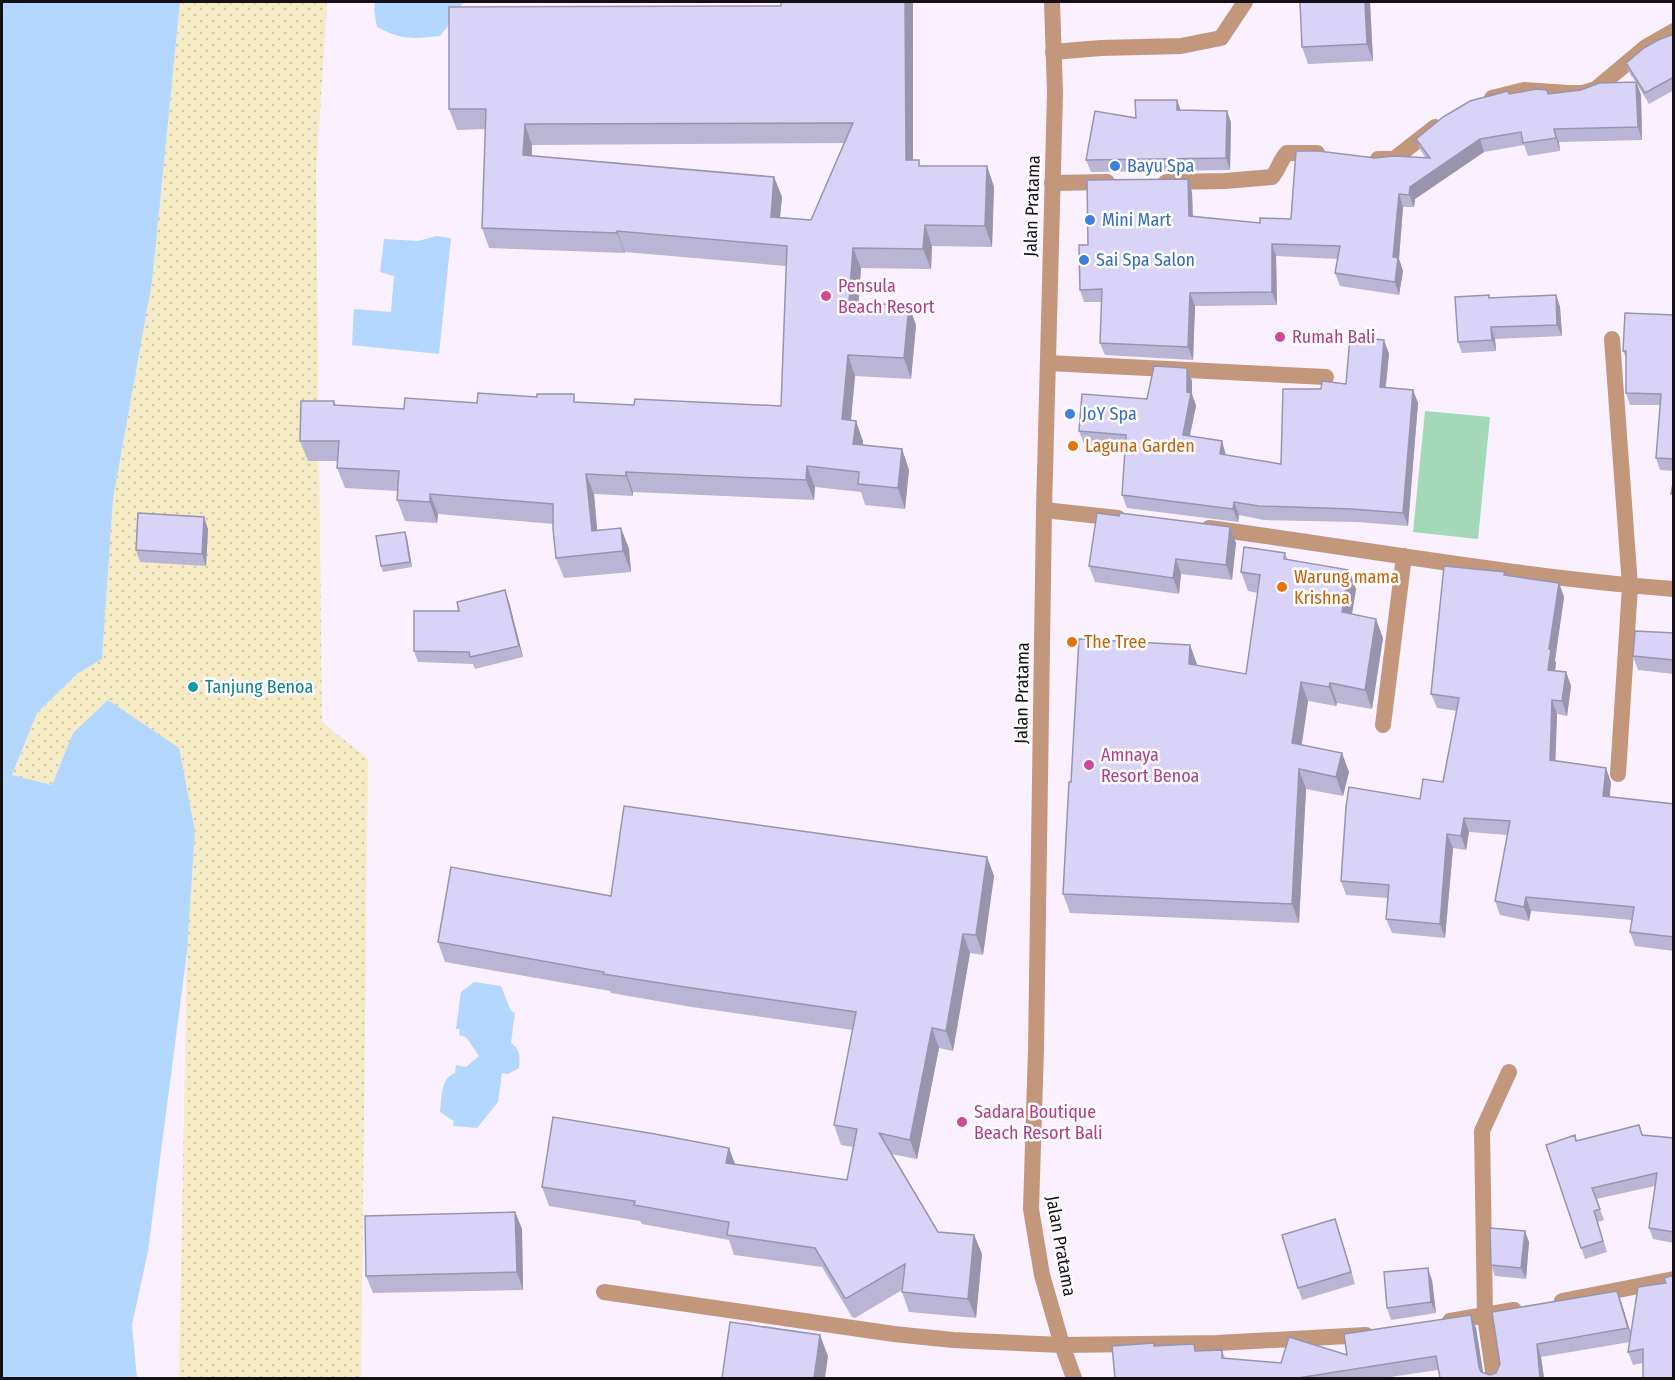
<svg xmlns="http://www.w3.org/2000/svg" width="1675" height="1380" viewBox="0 0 1675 1380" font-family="'Fira Sans Condensed',sans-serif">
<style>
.sand{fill:url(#sand-dots)}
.pitch{fill:#a3d8b9}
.water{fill:#b4d7ff}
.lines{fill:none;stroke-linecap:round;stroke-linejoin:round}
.minor{stroke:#c3977c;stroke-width:16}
.tertiary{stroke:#c3977c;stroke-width:16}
.wall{fill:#bbb5d5;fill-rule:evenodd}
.shaded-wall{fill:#9994ae}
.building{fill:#dad3f8;stroke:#9994ae;stroke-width:1.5;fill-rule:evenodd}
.shop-dot{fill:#3f7fe0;stroke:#fff;stroke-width:2}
.hotel-dot{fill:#d1479c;stroke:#fff;stroke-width:2}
.food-dot{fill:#e8710a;stroke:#fff;stroke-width:2}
.culture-dot{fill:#0f9aa8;stroke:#fff;stroke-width:2}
.labels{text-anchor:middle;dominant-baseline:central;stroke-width:5;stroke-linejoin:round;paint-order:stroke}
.shop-label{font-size:18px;fill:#366cbe;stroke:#fff;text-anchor:start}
.street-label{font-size:18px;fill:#141016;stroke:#fff}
.hotel-label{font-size:18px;fill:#b23c85;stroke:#fff;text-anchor:start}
.food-label{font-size:18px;fill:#c56008;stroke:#fff;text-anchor:start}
.culture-label{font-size:18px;fill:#0d838f;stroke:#fff;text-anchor:start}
</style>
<defs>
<pattern id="sand-dots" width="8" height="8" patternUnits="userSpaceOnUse" patternTransform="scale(1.5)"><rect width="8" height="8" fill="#f5ebc5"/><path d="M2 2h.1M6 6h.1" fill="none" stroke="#d1c8a8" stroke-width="1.8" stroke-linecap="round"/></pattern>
</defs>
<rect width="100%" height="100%" fill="#faf0ff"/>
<path class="sand" d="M180 2H327L316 175 322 722 368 759 361 1378H179L187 952 195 831 73 733 52 785 12 776 37 713 77 674 102 659 113 499 152 282Z"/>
<path class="pitch" d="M1425 411 1490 417 1478 539 1413 532Z"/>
<path class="water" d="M2 2H180L152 282 113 499 102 659 77 674 37 713 12 775 52 785 73 733 108 700 179 748 195 831 187 952 148 1251 132 1325 137 1378H2Z
M375 2H463L456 16 440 36C413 39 401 40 377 27L374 10Z
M437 236 451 238 439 354 352 345 354 309 391 312 394 276 380 272 384 239 418 241Z
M474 982 501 986 511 1011 515 1013 511 1043C521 1050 520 1057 519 1068L508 1074 502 1073 498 1102 477 1128 453 1126 454 1121 440 1112C442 1098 440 1078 455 1073L456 1065 466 1067 479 1056 466 1037 459 1035 460 1029H456L461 992Z"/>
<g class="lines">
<path class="minor" d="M1053 52 1101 48 1181 46 1221 38 1245 2
M1492 98 1524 90 1568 93H1583L1596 89 1646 47 1674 31
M1378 159H1394L1435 127
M1166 182 1225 181 1272 177C1279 169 1280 160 1287 153H1317
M1052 183 1107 182
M1612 339 1630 586 1618 774
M1048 363 1326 377
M1044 510 1118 518
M1209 528C1364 549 1518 577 1674 589
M1383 725 1404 556
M604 1292 894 1334 953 1340 1062 1345 1217 1343 1366 1335
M1562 1301 1674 1279
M1450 1321 1514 1310
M1494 1378 1485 1316 1482 1131 1509 1072"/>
<path class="tertiary" d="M1052 2 1055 93 1044 510 1036 1049 1031 1209 1042 1275 1062 1345 1074 1378"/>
</g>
<path class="wall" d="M781 2H913V160L921 166H987L994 187 992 247 932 246 931 269 861 268 858 304 916 325 911 379 855 376 851 420 863 441V445L902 449 909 470 905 509 865 505 861 492 815 487 814 500 633 492V496L594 494 597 530 621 528 629 549 631 572 564 578 556 558 553 524 438 514 437 523 405 521 397 500 398 491 345 488 337 468V461H308L300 441 334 401 336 405 404 409 477 403 577 402 634 405 781 406 786 266 625 252V253L489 248 482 228 486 129 457 130 449 109 781 6ZM844 143 811 220 780 217 782 197 774 177 532 156V145Z
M1300 2H1370L1373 61 1308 64 1302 47Z
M1674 34V90L1649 104 1637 84 1641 95 1642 140 1559 142 1560 151 1528 156 1524 145 1484 152 1415 199 1414 207H1403L1399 259 1403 271 1399 295 1340 286 1335 273 1338 259 1276 256 1277 305 1195 306 1193 360 1105 355 1100 343 1102 302H1084L1080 290 1088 245 1192 192 1193 216 1260 223 1291 219 1375 158 1425 157 1421 151 1416 139 1509 94H1549L1581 90 1636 82 1630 74 1626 63Z
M1177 100 1181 111H1227L1231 123 1230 170 1091 172 1086 160 1136 118Z
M1489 295 1490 298 1556 295 1560 307 1562 336 1495 339 1496 351 1462 353 1458 342Z
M1674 315V471L1660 470 1656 458 1660 405H1630L1626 393V358L1623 351Z
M1384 340 1389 354 1386 387 1413 390 1418 403 1408 526 1357 522 1264 520 1239 515 1238 522 1127 508 1122 495 1125 448 1084 444 1079 431 1147 399 1187 368 1192 381V394L1196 406 1190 436 1226 455 1281 464 1321 389 1346 384Z
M208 529 206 566 140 562 136 550Z
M407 538 412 567 383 572 381 566Z
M1236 543 1232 580 1181 574 1179 594 1095 582 1089 566Z
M1285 553 1288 560 1349 570 1356 589 1352 614 1383 638 1372 709 1337 703 1336 706 1308 701 1302 744 1349 772 1343 796 1306 789 1299 923 1070 913 1063 894 1071 782 1190 645 1197 666 1246 674 1258 593 1248 591 1241 572Z
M1505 572V575L1559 583 1564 597 1555 660 1556 663 1555 671 1566 672 1571 686 1567 716 1557 714 1555 761 1611 782 1610 797 1674 804V951L1635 946 1630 932 1632 920 1531 911 1529 921 1500 915 1495 901 1508 835 1469 832 1466 850 1453 848 1445 938 1392 933 1386 919 1388 898 1346 895 1341 881 1420 799 1443 782 1457 711 1437 708 1431 694Z
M505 590 509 602 523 657 475 669 473 664 418 662 414 651 459 611Z
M1674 633V674L1638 670 1633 656Z
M987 857 994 876 983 955 970 953 953 1051 939 1048 917 1159 891 1154 938 1232 974 1235 982 1254 976 1318 909 1312 902 1292V1290L855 1318 852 1317 822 1267 734 1255 729 1240 642 1224 640 1221 549 1206 542 1187 729 1148 735 1164 847 1180 853 1147 841 1145 834 1125 853 1030 692 1007 611 993 610 991 445 962 438 942 611 896Z
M1639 1125 1643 1135 1674 1138V1243L1653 1239 1649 1228 1655 1186 1596 1199 1604 1220 1598 1222 1607 1252 1585 1259 1546 1145 1576 1141Z
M515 1212 522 1229 523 1290 373 1293 366 1276Z
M1335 1219 1355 1284 1302 1300 1298 1288Z
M1529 1242 1526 1279 1495 1276 1491 1265Z
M1672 1276 1643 1363 1633 1365 1628 1352 1630 1342 1541 1357 1544 1378H1440L1438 1370 1383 1378H1115L1155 1346 1197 1351 1222 1350 1225 1358 1281 1363 1347 1355 1476 1328 1483 1372 1490 1375 1496 1373 1500 1364 1617 1291 1631 1333 1666 1283Z
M1432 1280 1436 1313 1391 1320 1387 1308Z"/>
<path class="shaded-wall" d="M905 2H913V180L906 160Z
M1365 2H1370L1373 61 1367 44Z
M1636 82 1641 95 1642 140 1638 127Z
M1177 100 1181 111 1177 110Z
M1227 111 1231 123 1230 170 1226 158Z
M525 124 532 145 531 176 523 155Z
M1554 129 1559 142 1560 151 1556 138Z
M1480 139 1484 152 1415 199 1414 207 1409 195 1410 187Z
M987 166 994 187 992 247 985 226Z
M774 177 782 197 778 237 771 217Z
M1188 179 1192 192 1193 228 1189 216Z
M1399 194 1403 207 1399 259 1403 271 1399 295 1395 282 1393 257Z
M925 225 932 246 931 269 923 249Z
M617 231 625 252V253L617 233Z
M1272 244 1276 256 1277 305 1272 292Z
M853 248 861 268 857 324 849 303Z
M1190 293 1195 306 1193 360 1188 347Z
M1556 295 1560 307 1562 336 1557 325Z
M909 305 916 325 911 379 904 358Z
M1491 327 1495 339 1496 351 1492 340Z
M1384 340 1389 354 1384 400 1380 387Z
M848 355 855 376 849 440 842 419Z
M1187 368 1192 381V394L1196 406 1187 448 1183 435 1187 392Z
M1413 390 1418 403 1408 526 1403 513Z
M856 421 863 441 861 465 853 444Z
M1222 441 1226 455 1220 454Z
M902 449 909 470 905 509 898 488Z
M807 466 815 487 814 500 806 480Z
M626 472 633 492V496L626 476Z
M586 474 594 494 599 551 592 531Z
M430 494 438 514 437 523 430 502Z
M1234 502 1239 515 1238 522 1233 509Z
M204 517 208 529 206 566 202 554Z
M1230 527 1236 543 1232 580 1226 565Z
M621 528 629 549 631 572 623 551Z
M405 532 407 538 412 567 410 562Z
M1176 559 1181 574 1179 594 1173 578Z
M1349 570 1356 589 1349 632 1342 612Z
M1559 583 1564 597 1555 660 1556 663 1553 684 1548 670 1549 649Z
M505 590 509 602 523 657 519 646Z
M1376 619 1383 638 1372 709 1365 690Z
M1190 645 1197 664 1196 683 1189 664Z
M1566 672 1571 686 1567 716 1562 701Z
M1301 682 1308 701 1299 762 1292 743Z
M1330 683 1337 703 1336 706 1329 687Z
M1552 700 1557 714 1555 774 1550 760Z
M1342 753 1349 772 1343 796 1336 777Z
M1606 768 1611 782 1608 810 1603 796Z
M1299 769 1306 789 1299 923 1292 904Z
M1464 818 1469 832 1466 850 1461 836Z
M1447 834 1453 848 1445 938 1440 924Z
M987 857 994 876 983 955 976 935Z
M1526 897 1531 911 1529 921 1524 907Z
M963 934 970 953 953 1051 946 1031Z
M932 1028 939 1048 917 1159 910 1140Z
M729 1148 736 1167 726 1163Z
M515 1212 522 1229 523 1290 517 1272Z
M1335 1219 1339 1231 1355 1284 1351 1272Z
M1525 1231 1529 1242 1526 1279 1521 1268Z
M974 1235 982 1254 976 1318 968 1299Z
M1428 1268 1432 1280 1436 1313 1431 1302Z
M1617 1291 1622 1304 1633 1341 1628 1328Z
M1471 1315 1476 1328 1484 1378 1479 1367Z
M820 1335 828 1356 825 1378H814Z
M1537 1344 1541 1357 1544 1378H1540Z"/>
<path class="building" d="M781 2H905L906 160H919V166H987L985 226 925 225 923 249 853 248 849 303 909 305 904 358 848 355 842 419 856 421 853 444 902 449 898 488 858 484 859 472 807 466 806 480 626 472V476L586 474 592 531 621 528 623 551 556 558 553 529V504L430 494V502L397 500 399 471 337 468 339 441H300L301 401H334V405L404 409 405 398 477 403 478 393 537 397V394H574V402L634 405 635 399 781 406 787 246 617 231V233L482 228 486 109H449V7L781 6ZM853 123 811 220 771 217 774 177 523 155 525 124Z
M1300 2H1365L1367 44 1302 47Z
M1674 34V77L1645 93 1626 63 1644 48 1658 40Z
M1636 82 1638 127 1554 129 1556 138 1523 143 1521 132 1480 139 1410 187 1409 195 1399 194 1393 257 1398 258 1395 282 1335 273 1340 246 1272 244V292L1190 293 1188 347 1100 343 1102 289 1080 290 1079 245H1088L1087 180 1188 179 1189 216 1260 223V218L1291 219 1296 151H1318L1375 158 1394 156 1430 158 1416 139 1443 117 1470 101 1508 91 1509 94 1537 89 1547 90 1548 94 1581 90 1599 83Z
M1135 100H1177V110L1227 111 1226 158 1086 160 1095 111 1136 118Z
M1489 295V298L1556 295 1557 325 1491 327 1492 340 1458 342 1455 297Z
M1625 313 1674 315V459L1656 458 1661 394 1626 393V351H1623Z
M1350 337 1384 340 1380 387 1413 390 1403 513 1352 509 1259 506 1234 502 1233 509 1122 495 1126 435 1079 431 1082 394 1147 399 1154 366 1187 368V392L1191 393 1183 435 1222 441 1220 454 1281 464 1283 389H1321L1322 381 1346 384Z
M1674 479V494H1671Z
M138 513 204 517 202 554 136 550Z
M1097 513 1119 516 1120 513 1230 527 1226 565 1176 559 1173 578 1089 566Z
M405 532 410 562 381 566 376 536Z
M1244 547 1285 553 1284 559 1349 570 1342 612 1376 619 1365 690 1330 683 1329 687 1301 682 1292 743 1342 753 1336 777 1299 769 1292 904 1063 894 1069 782H1071L1079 639 1190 645 1189 664 1246 674 1260 575 1241 572Z
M1444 566 1505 572 1504 575 1559 583 1549 649H1551L1548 670 1566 672 1562 701 1552 700 1550 760 1606 768 1603 796 1674 804V937L1630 932 1634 907 1526 897 1524 907 1495 901 1510 821 1464 818 1461 836 1447 834 1440 924 1386 919 1389 885 1341 881 1346 807 1349 787 1420 799 1423 779 1443 782 1459 698 1431 694Z
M505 590 519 646 470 657 469 652 414 651V611H459L457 602Z
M1635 631 1674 633V660L1633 656Z
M624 806 987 857 976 935 963 934 946 1031 932 1028 910 1140 879 1133 938 1232 974 1235 968 1299 902 1292 905 1264 847 1298H845L815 1248 727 1235 729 1222 634 1205 635 1201 542 1187 553 1117 655 1134 729 1148 726 1163 847 1180 857 1129 834 1125 856 1012 685 987 603 974 604 972 438 942 451 867 611 896Z
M1639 1125 1642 1135 1674 1138V1232L1649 1228 1657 1173 1592 1188 1600 1209 1594 1211 1603 1241 1581 1248 1546 1145 1575 1135 1576 1141Z
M515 1212 517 1272 366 1276 365 1216Z
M1335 1219 1351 1272 1298 1288 1282 1235Z
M1490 1228 1525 1231 1521 1268 1491 1265Z
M1428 1268 1431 1302 1387 1308 1384 1272Z
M1674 1275V1378H1643V1349L1628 1352 1638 1287 1666 1283 1664 1278Z
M1617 1291 1628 1328 1537 1344 1540 1378H1440L1436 1356 1298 1378H1115L1112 1346 1154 1343V1346L1194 1344 1195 1351 1222 1350V1358L1281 1363 1289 1337 1347 1355 1344 1334 1471 1315 1479 1367 1481 1372 1490 1375 1496 1373 1500 1364 1492 1312Z
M730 1322 820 1335 814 1378H722Z"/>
<g class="shop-dot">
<circle cx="1115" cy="166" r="6"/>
<circle cx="1090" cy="220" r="6"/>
<circle cx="1084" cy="260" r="6"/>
<circle cx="1070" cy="414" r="6"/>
</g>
<g class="hotel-dot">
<circle cx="826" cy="296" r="6"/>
<circle cx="1280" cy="337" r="6"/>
<circle cx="1089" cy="765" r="6"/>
<circle cx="962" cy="1122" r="6"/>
</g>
<g class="food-dot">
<circle cx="1073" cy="446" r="6"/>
<circle cx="1282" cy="587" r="6"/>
<circle cx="1072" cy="642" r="6"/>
</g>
<circle class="culture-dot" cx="193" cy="687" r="6"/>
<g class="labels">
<g class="shop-label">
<text x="1127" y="166">Bayu Spa</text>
<text x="1102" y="220">Mini Mart</text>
<text x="1096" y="260">Sai Spa Salon</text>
<text x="1082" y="414">JoY Spa</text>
</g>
<g class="street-label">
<text transform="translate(1032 206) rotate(-88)">Jalan Pratama</text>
<text transform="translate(1022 693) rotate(-89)">Jalan Pratama</text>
<text transform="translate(1061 1246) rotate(80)">Jalan Pratama</text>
</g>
<g class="hotel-label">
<text x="838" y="286">Pensula<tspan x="838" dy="21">Beach Resort</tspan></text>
<text x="1292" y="337">Rumah Bali</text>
<text x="1101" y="755">Amnaya<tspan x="1101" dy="21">Resort Benoa</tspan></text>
<text x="974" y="1112">Sadara Boutique<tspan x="974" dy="21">Beach Resort Bali</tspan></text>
</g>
<g class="food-label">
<text x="1085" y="446">Laguna Garden</text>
<text x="1294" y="577">Warung mama<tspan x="1294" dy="21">Krishna</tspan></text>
<text x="1084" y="642">The Tree</text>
</g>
<g class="culture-label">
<text x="205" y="687">Tanjung Benoa</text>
</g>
</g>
<rect width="1675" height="1380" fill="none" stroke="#141016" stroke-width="6"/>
</svg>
